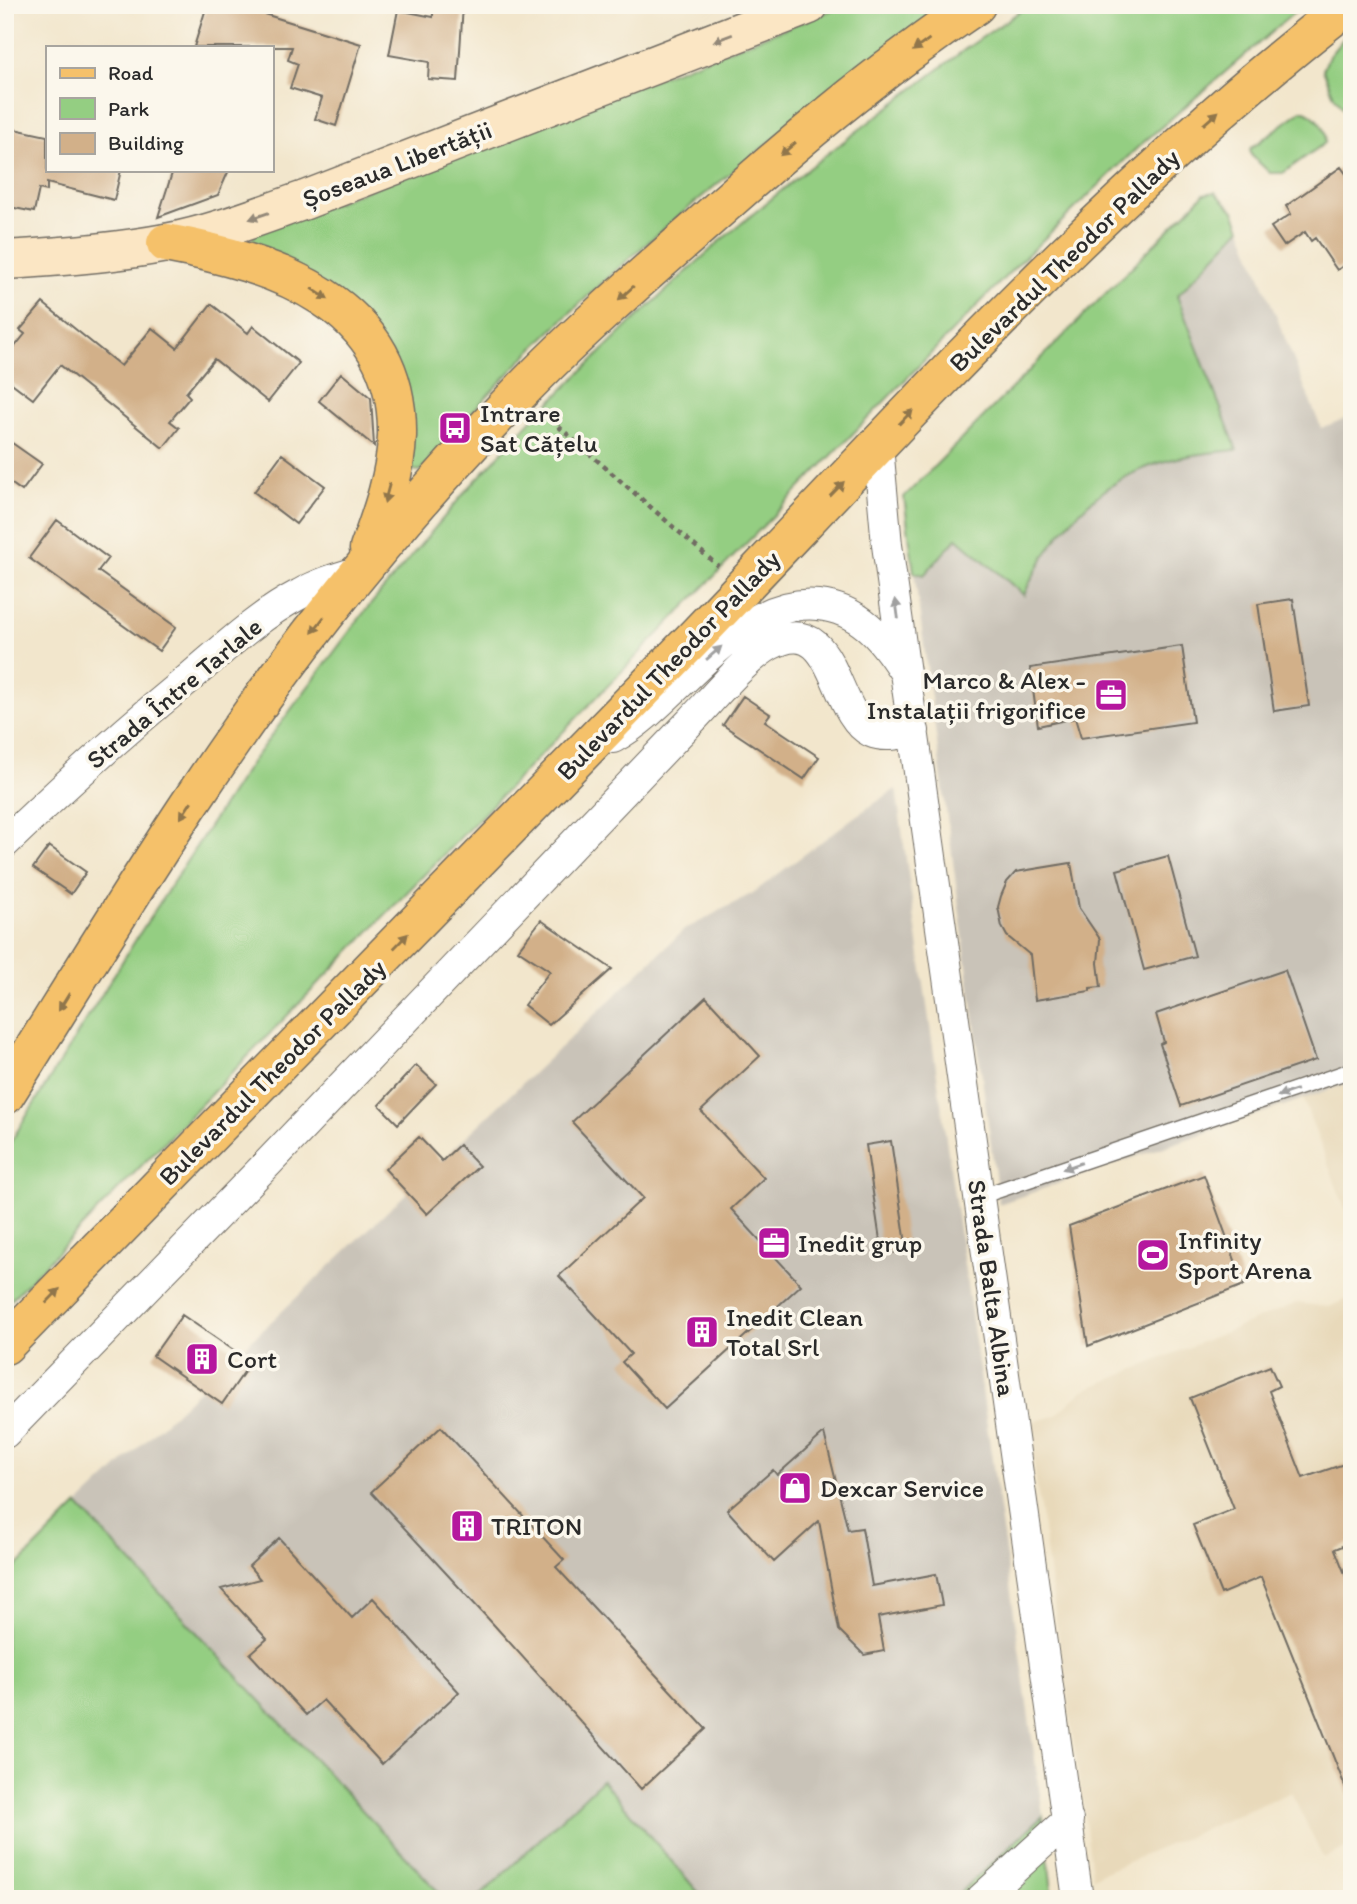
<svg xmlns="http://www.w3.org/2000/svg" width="1357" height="1904" viewBox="0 0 1357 1904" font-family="Itim,sans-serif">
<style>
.built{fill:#e8d9ba}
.industrial{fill:#c9c3b8}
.green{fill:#94ce82;stroke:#607c56;stroke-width:2}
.building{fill:#d2b089}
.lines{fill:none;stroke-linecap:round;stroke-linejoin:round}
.lane-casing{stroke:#716c63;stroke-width:17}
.street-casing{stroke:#716c63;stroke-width:32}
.secondary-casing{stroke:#716c63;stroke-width:41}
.primary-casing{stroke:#716c63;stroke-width:41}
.path{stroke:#716c63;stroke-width:4.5;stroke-dasharray:5 5;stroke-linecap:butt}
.lane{stroke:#fff;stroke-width:14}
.street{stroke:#fff;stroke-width:30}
.secondary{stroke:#fbe6c4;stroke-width:38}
.primary{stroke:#f5c16b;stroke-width:38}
.oneway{fill:#938878}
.oneway2{fill:#90764b}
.oneway3{fill:#a0a0a0}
.labels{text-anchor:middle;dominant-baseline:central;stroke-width:7;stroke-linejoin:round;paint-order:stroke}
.street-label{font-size:26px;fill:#2b2b2b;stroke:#fbf7ec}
.poi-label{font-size:26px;fill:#2b2b2b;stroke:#fbf7ec;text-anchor:start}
</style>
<rect width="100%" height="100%" fill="#fbf7ec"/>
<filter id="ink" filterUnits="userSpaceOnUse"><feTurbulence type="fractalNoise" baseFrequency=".0143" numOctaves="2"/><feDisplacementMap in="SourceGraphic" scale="14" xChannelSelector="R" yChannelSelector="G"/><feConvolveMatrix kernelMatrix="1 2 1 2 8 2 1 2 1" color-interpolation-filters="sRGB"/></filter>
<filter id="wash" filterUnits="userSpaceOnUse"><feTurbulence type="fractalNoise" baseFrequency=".00686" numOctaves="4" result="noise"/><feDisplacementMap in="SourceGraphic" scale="28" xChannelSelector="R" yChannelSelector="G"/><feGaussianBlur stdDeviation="1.57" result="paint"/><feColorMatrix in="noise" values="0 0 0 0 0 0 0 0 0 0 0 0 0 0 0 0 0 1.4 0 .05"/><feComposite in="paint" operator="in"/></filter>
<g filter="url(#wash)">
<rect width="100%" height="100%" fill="#f2e6cc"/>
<path class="built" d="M1352 1082V1227L1303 1099Z
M1352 1297V1846L1323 1858 1291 1792 1093 1877 1028 1423 1055 1416 1084 1390 1297 1303 1329 1307Z"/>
<path class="industrial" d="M1215 192 1234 211 1321 428 1352 416V1082L999 1204 904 497 1204 194Z
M896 789 1043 1816 953 1899H704L602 1780 477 1899H445L78 1505 684 930 753 893 853 818Z"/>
<path class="green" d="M845 5H948C761 147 571 289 421 471L412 470 407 385 249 244 256 233Z
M1029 5H1303L1137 148 1013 269 5 1306V1151L138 936 250 764 365 611 465 492 530 422 632 322 720 241 810 167 964 50Z
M1352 28V121L1334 96 1323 70 1329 56Z
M1302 110C1315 114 1328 129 1325 143L1283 173H1270L1251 155 1250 149Z
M1215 192 1234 211 1241 228 1177 296 1237 450C1207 453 1176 456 1148 467 1090 488 1048 541 1024 595L957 538 924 575 914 573 904 497 1204 194Z
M78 1505 445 1899H5V1578Z
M602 1780 704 1899H477Z
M1043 1816 1053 1899H953Z"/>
<g id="blocks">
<path class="building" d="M207 5H264L261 13 361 44 336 126 315 119 322 98 290 88 298 64 288 60 292 47H194Z
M433 5H463L458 81 428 79 429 62 389 55 398 10 433 17Z
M5 127 47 136V170H121L114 200 47 183V191L39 189 34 212 5 206Z
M1341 167 1352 182V260L1337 270 1315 238 1311 241 1305 232 1284 246 1271 227 1291 214 1286 206Z
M173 170H229L218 195 158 217Z
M43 303 121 366 152 328 177 348 211 304 248 333 253 326 299 363 268 402 214 359 186 393 190 397 170 421 179 428 163 448 60 365 33 399 5 378V359L25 334 20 330Z
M341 373 371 398 374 446 319 401Z
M5 438 42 464 22 491 5 479Z
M282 454 325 486 296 524 254 492Z
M57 520 108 558 98 571 176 627 159 651 29 558Z
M1293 599 1309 706 1274 711 1258 604Z
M1182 646 1193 722 1081 738 1075 718 1038 726 1030 668Z
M743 696 770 714 765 721 819 757 804 779 723 725Z
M49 846 86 872 71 894 33 868Z
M1168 856 1195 956 1144 970 1117 870Z
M1071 863 1079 908 1100 939 1098 963 1101 987 1090 988V991L1035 1000 1030 955 1007 936 1002 927 998 907 1001 896 1007 882 1016 872Z
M541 920 612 969 549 1025 524 1005 550 971 518 950Z
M1285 970 1316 1060 1181 1106 1160 1044 1164 1042 1156 1014Z
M706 997 760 1056 701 1111 764 1178 731 1209 801 1285 665 1409 622 1362 631 1354 559 1276 643 1198 572 1122Z
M416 1065 436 1084 398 1124 379 1105Z
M419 1137 442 1161 459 1145 479 1166 427 1214 385 1169Z
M891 1141 907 1251 882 1254 866 1145Z
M1204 1175 1244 1285 1088 1346 1069 1226Z
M182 1315 251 1362 222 1404 153 1356Z
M1270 1366 1279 1386 1269 1391 1303 1478 1344 1464 1352 1483V1542L1335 1549 1352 1592 1351 1801 1261 1577 1221 1594 1193 1525 1234 1509 1190 1398Z
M441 1427 564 1560 556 1567 706 1729 641 1789 494 1625 371 1492Z
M824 1433 848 1530 862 1528 872 1586 936 1574 942 1605 878 1617 884 1651 864 1655 839 1630 819 1521 774 1562 727 1510 773 1470 777 1475Z
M279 1538 352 1618 373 1598 459 1692 382 1764 323 1700 306 1715 250 1654 267 1639 221 1589 260 1579 249 1566Z"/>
</g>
</g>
<g filter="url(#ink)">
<use href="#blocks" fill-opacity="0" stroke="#716c63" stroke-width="2"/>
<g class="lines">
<defs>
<path id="lane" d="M979 1197 1352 1070"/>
<path id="street" d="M878 446 887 545 1078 1899
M613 738C678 703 737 597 818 605 859 609 882 637 903 670
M5 843C62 788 120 735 181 685 219 653 256 617 300 594 319 583 340 577 360 571
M5 1433 267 1164 692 720C713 698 744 660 770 645 837 609 831 712 871 732 885 738 900 734 914 731
M981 1899 1068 1820"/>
<path id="secondary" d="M5 260C59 257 113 253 166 243 214 234 259 216 305 200L809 5"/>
<path id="primary" d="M166 243C273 263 400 302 397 436 396 474 382 513 369 549
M5 1095C107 933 206 766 325 615 386 538 451 463 520 392 576 334 638 280 699 227 787 148 878 71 976 5
M5 1345C235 1107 468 873 698 634 906 417 1109 190 1348 5"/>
</defs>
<use href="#lane" class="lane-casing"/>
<use href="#street" class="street-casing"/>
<use href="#secondary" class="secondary-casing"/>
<use href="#primary" class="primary-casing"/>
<path class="path" d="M543 413 718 566"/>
<use href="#lane" class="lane"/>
<use href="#street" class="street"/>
<use href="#secondary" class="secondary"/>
<use href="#primary" class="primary"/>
</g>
<defs><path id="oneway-solid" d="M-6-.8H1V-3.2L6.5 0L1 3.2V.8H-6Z" transform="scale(1.75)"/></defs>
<g class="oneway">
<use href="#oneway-solid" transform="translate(723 38) rotate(159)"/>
<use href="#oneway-solid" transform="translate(259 216) rotate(161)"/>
</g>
<g class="oneway2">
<use href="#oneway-solid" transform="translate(921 45) rotate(144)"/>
<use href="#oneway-solid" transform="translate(1211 118) rotate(-41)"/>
<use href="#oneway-solid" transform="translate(788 149) rotate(140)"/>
<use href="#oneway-solid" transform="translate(626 293) rotate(138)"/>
<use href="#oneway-solid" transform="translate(320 294) rotate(33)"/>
<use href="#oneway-solid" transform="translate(906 417) rotate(-46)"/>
<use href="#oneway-solid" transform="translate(837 489) rotate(-46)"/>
<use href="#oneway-solid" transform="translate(387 493) rotate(105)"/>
<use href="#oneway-solid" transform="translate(318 625) rotate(127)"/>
<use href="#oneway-solid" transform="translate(186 810) rotate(123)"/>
<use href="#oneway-solid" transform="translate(401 941) rotate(-46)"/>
<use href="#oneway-solid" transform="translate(64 1002) rotate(122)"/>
<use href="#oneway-solid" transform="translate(53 1296) rotate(-46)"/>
</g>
<g class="oneway3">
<use href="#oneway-solid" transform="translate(897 609) rotate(-98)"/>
<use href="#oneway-solid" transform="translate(714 653) rotate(-41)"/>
<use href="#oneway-solid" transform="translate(1287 1093) rotate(161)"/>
<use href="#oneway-solid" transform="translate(1072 1166) rotate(161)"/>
</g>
</g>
<defs>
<symbol id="bus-square" viewBox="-11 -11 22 22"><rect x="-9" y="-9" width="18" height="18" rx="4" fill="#b5179e" stroke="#fbf7ec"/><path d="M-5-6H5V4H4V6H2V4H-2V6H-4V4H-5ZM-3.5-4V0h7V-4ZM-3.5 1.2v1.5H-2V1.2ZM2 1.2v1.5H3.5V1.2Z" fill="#fff"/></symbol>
<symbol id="office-square" viewBox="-11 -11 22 22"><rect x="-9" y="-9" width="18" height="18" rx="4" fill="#b5179e" stroke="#fbf7ec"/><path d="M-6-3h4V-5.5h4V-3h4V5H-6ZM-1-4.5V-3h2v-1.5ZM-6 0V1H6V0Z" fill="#fff"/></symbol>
<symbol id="stadium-square" viewBox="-11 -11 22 22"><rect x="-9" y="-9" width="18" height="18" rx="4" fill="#b5179e" stroke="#fbf7ec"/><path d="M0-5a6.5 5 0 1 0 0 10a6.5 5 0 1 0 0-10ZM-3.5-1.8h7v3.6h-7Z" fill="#fff"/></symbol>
<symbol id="building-square" viewBox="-11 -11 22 22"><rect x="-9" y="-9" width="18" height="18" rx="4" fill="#b5179e" stroke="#fbf7ec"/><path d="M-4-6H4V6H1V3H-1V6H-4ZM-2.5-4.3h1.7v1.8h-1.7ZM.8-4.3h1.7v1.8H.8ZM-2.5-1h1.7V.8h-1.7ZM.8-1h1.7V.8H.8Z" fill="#fff"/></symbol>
<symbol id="shop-square" viewBox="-11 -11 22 22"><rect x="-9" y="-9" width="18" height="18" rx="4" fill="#b5179e" stroke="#fbf7ec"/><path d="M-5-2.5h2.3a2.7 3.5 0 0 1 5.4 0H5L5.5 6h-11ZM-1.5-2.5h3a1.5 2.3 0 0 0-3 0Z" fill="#fff"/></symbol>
</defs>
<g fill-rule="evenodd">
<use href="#bus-square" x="436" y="409" width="38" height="38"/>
<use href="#office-square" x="1092" y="676" width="38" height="38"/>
<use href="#office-square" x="755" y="1224" width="38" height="38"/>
<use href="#stadium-square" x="1134" y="1236" width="38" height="38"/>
<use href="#building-square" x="683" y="1313" width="38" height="38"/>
<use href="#building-square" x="183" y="1340" width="38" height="38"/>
<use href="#shop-square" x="776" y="1469" width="38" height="38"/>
<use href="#building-square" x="448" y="1507" width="38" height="38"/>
</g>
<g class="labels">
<g class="street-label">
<text transform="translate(397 164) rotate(-21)">Șoseaua Libertății</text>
<text transform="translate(1064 260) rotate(-44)">Bulevardul Theodor Pallady</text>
<text transform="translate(668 665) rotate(-46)">Bulevardul Theodor Pallady</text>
<text transform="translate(174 693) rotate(-40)">Strada Între Tarlale</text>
<text transform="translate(272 1072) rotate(-45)">Bulevardul Theodor Pallady</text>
<text transform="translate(992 1288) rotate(82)">Strada Balta Albina</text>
</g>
<g class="poi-label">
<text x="480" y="413">Intrare<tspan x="480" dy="30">Sat Cățelu</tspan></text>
<text x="1086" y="680" text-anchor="end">Marco &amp; Alex -<tspan x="1086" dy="30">Instalații frigorifice</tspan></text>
<text x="1178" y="1240">Infinity<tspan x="1178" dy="30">Sport Arena</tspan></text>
<text x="798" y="1243">Inedit grup</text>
<text x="726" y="1317">Inedit Clean<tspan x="726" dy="30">Total Srl</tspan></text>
<text x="227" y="1359">Cort</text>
<text x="820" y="1488">Dexcar Service</text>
<text x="491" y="1526">TRITON</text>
</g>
</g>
<rect width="1357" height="1904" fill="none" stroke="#fbf7ec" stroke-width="28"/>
<rect x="46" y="46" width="228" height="126" fill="#fbf7ec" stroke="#a8a59f" stroke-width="2"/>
<rect x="60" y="68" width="35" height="10" fill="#f5c16b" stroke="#a8a59f" stroke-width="2"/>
<text x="108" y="80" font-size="21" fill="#2b2b2b">Road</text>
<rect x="60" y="98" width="35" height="21" fill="#94ce82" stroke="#a8a59f" stroke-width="2"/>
<text x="108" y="116" font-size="21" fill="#2b2b2b">Park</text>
<rect x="60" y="133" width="35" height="21" fill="#d2b089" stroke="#a8a59f" stroke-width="2"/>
<text x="108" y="150" font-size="21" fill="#2b2b2b">Building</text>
</svg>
